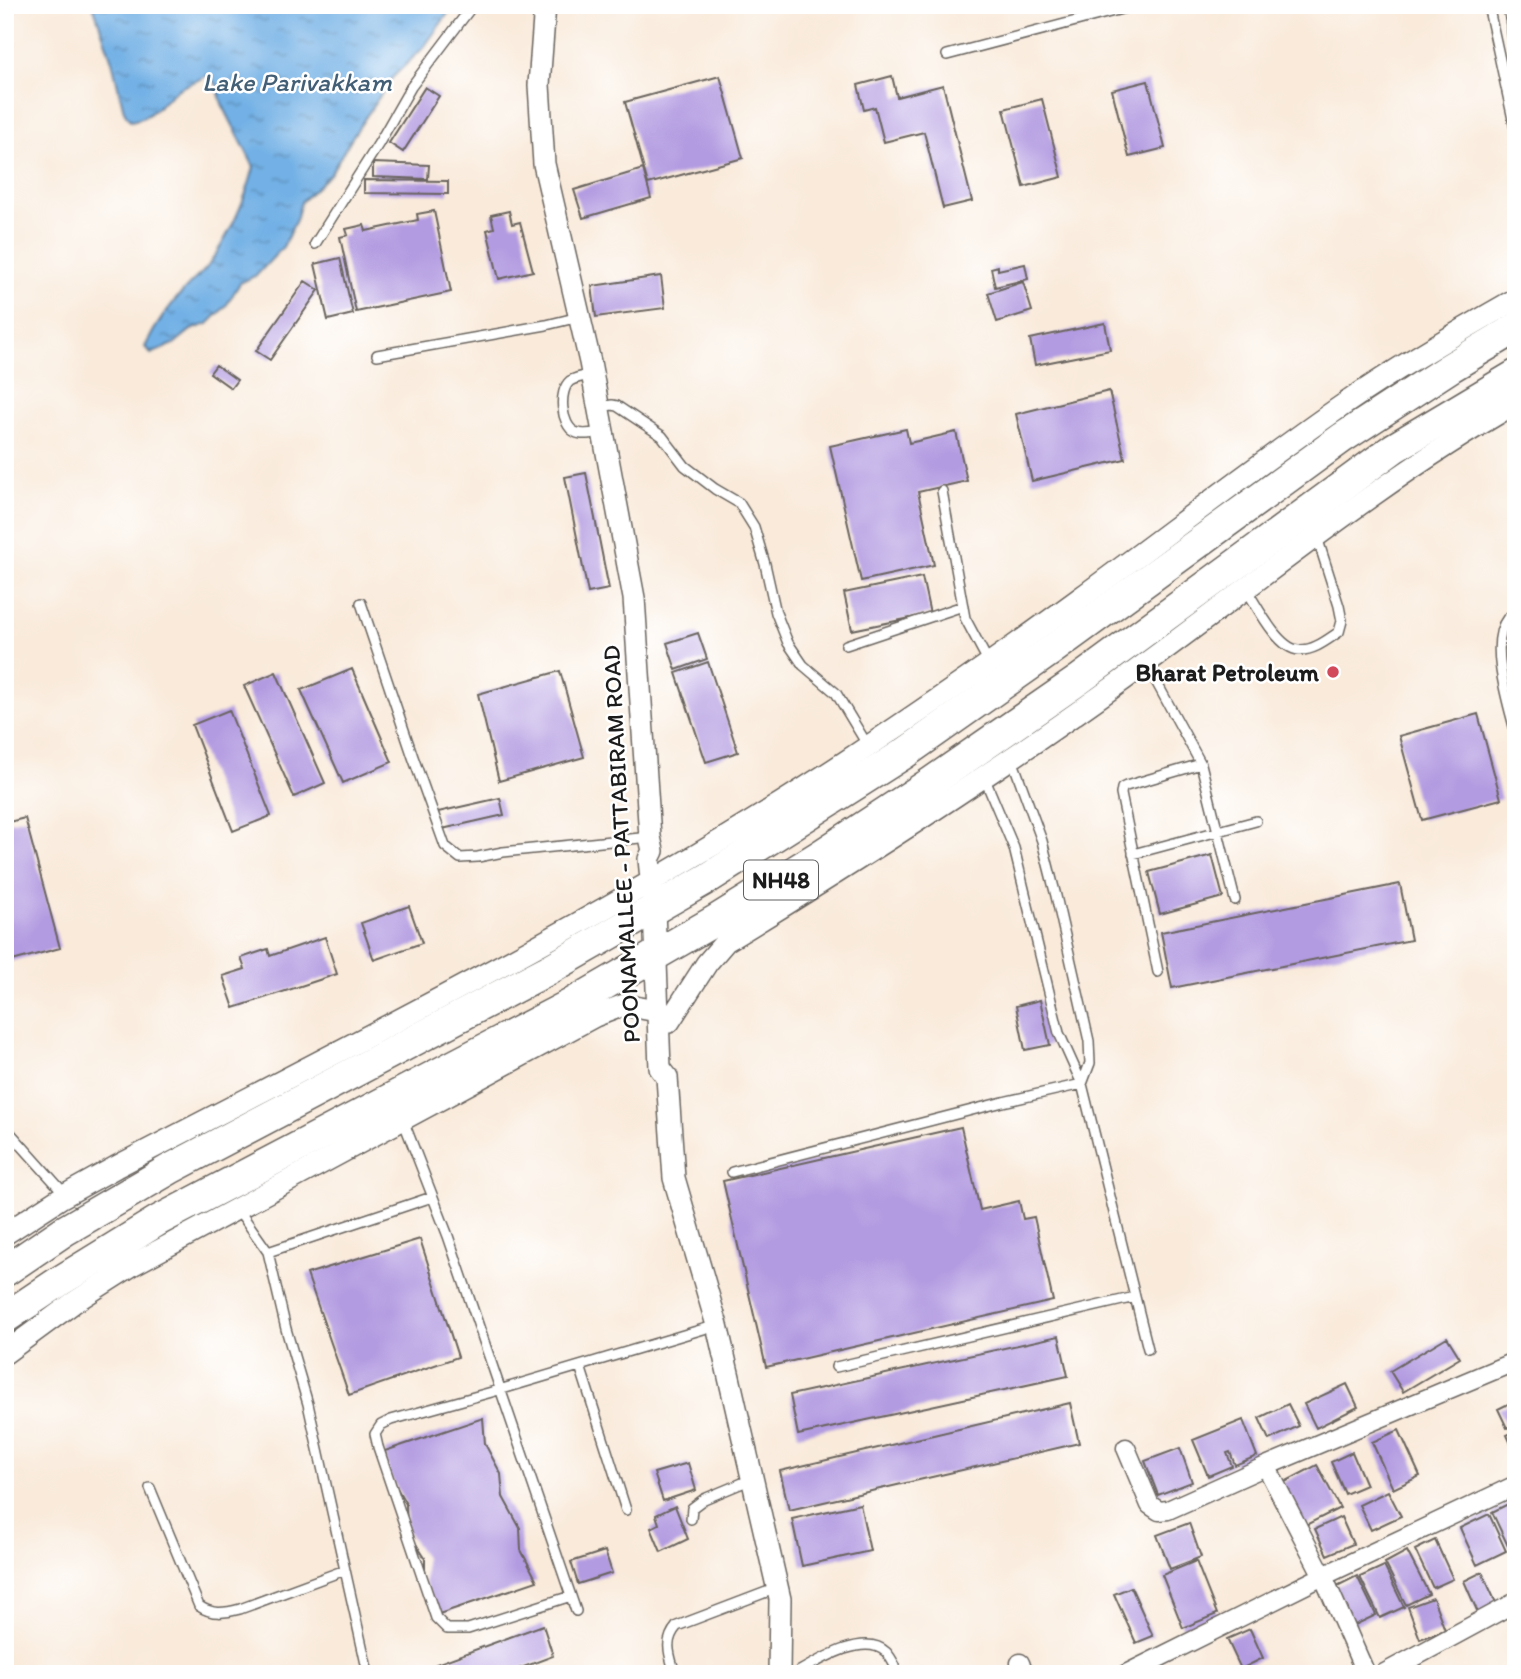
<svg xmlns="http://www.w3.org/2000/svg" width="1521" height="1679" viewBox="0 0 1521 1679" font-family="Itim,sans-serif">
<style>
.water{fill:url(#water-ripples);stroke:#476680;stroke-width:2}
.building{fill:#b39be1}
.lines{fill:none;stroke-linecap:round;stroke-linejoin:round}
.service-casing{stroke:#69645e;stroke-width:12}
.minor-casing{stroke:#69645e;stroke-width:21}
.tertiary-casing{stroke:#69645e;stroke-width:24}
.trunk-casing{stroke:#69645e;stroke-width:33}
.service{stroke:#fff;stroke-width:9}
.minor{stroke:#fff;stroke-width:18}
.tertiary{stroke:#fff;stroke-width:21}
.trunk{stroke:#fff;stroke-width:30}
.poi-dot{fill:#d1495b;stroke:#fff;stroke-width:2.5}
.labels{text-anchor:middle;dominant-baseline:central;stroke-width:5;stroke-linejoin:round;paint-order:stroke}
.shield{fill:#fff;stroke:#606060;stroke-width:2}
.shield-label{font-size:23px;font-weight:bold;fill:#1c1c1c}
.poi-label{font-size:24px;font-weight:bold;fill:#1c1c1c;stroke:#fff;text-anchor:end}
.street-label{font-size:24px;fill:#1c1c1c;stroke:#fff}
.water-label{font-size:26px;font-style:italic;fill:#435f76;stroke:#fff}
</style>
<defs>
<pattern id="water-ripples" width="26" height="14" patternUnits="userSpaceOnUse" patternTransform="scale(1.75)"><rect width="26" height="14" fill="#72b0e5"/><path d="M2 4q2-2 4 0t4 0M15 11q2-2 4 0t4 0" fill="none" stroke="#5d8eb9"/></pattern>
</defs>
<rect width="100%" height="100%" fill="#fff"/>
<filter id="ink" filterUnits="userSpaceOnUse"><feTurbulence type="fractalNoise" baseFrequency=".0143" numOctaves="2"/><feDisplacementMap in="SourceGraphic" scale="14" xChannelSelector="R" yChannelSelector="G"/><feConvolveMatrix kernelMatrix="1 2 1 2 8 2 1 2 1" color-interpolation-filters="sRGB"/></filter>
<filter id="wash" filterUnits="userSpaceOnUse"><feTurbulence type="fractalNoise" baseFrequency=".00686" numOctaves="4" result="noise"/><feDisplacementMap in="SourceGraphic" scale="28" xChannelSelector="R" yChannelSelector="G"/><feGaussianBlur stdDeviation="1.57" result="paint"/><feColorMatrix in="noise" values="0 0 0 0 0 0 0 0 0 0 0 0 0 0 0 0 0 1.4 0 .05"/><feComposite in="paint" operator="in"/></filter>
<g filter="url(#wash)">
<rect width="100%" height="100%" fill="#f9eada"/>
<path class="water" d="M93 5H454L424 47 392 78 351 139 330 174 301 202 296 220 283 247 257 275 240 283 226 306 208 324 191 330 174 344 151 354 145 347C156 324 171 303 189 285 195 278 203 273 208 266 228 237 245 201 254 167L222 104 217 85 208 75C198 81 186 84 177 90 162 101 150 120 130 121L124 111 112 61Z"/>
<g id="blocks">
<path class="building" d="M492 5H515L513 15 490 10Z
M1503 5H1516V58L1511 59Z
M720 76 743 158 648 184 625 102Z
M892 76 897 97 943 85 972 201 943 208 924 132 884 142 875 107 864 110 858 85Z
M1148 81 1165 148 1129 157 1112 90Z
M425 87 439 96 403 152 389 143Z
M1042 99 1062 177 1024 187 1004 109Z
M373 163 429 165 428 179 373 177Z
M643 169 651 198 583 218 574 190Z
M364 180 448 181V194L364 193Z
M434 211 451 292 356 312 340 237 348 235 346 229 364 225 366 231 418 220 417 214Z
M509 211 512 224 520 222 533 271 499 279 487 230 494 228 491 215Z
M340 258 353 314 328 320 315 264Z
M1025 264 1028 279 995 287 991 268 998 266V270Z
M661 276 665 308 596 317 592 286Z
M305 281 319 290 270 360 256 351Z
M1023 282 1032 311 997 322 988 293Z
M1105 323 1110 350 1035 365 1030 339Z
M216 365 237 380 231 388 210 373Z
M1109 391 1125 459 1032 481 1016 414Z
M906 429 909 443 956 432 967 481 918 492 934 565 861 581 830 446Z
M586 473 609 589 588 593 565 477Z
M922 577 930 614 852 630 844 593Z
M698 633 707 659 676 670 667 643Z
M708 662 738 752 706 762 676 673Z
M352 669 392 762 343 783 301 690Z
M560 671 584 757 499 781 478 694Z
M276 672 325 783 294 797 244 686Z
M229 710 271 816 233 831 192 725Z
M1478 714 1501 799 1422 820 1399 736Z
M500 798 504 815 442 829 438 812Z
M25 818 60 948 5 963V823Z
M1212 855 1223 897 1160 914 1149 872Z
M1400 884 1411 940 1172 988 1161 932Z
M409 906 422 943 374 960 361 923Z
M325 937 337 974 234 1008 223 976 245 969 241 958 268 949 270 956Z
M1040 1000 1050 1045 1025 1050 1016 1006Z
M961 1127 980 1210 1019 1201 1023 1219 1034 1217 1053 1301 766 1367 723 1181Z
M420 1239 458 1357 349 1395 307 1274Z
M1059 1336 1068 1376 798 1435 790 1395Z
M1447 1337 1460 1358 1403 1392 1390 1371Z
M1347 1384 1358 1407 1316 1428 1304 1404Z
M1516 1400V1424L1507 1428 1498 1409Z
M1070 1403 1079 1443 789 1510 780 1471Z
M1288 1404 1299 1426 1269 1440 1259 1418Z
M483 1418 485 1444 501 1474 503 1497 520 1528 521 1550 537 1581 439 1614 425 1582V1558L407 1530 406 1504 389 1474 385 1451Z
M1243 1420 1257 1456 1235 1465 1230 1452 1227 1453 1232 1466 1208 1476 1193 1440Z
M1399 1430 1420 1476 1393 1489 1372 1442Z
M1516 1431V1455L1507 1435Z
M1180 1448 1192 1482 1158 1495 1145 1461Z
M1352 1452 1366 1485 1345 1494 1331 1462Z
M688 1463 696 1490 663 1501 654 1473Z
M1317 1465 1340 1508 1304 1526 1281 1484Z
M1388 1491 1401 1516 1371 1530 1359 1505Z
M1516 1500V1543L1508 1546 1492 1512Z
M860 1504 870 1551 802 1566 792 1519Z
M675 1506 688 1539 661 1552 651 1528 659 1524 656 1515Z
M1489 1514 1506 1551 1477 1565 1460 1528Z
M1341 1517 1353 1544 1327 1555 1315 1529Z
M1189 1523 1201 1557 1170 1569 1157 1535Z
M1435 1540 1453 1579 1433 1588 1415 1550Z
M605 1551 612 1573 578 1584 571 1562Z
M1407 1551 1429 1594 1406 1605 1385 1563Z
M1196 1561 1217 1614 1183 1628 1162 1575Z
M1384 1566 1404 1607 1380 1618 1360 1577Z
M1482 1572 1497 1605 1478 1613 1464 1581Z
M1357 1576 1376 1615 1353 1626 1335 1587Z
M1131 1587 1153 1636 1136 1643 1114 1594Z
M1433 1598 1445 1630 1420 1639 1408 1607Z
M543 1625 553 1656 505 1674H439L436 1664Z
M1250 1629 1263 1658 1241 1669 1227 1639Z"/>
</g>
</g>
<g filter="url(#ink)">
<use href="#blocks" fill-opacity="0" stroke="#69645e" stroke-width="2"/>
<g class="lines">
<defs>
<path id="service" d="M1488 5 1516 133
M947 55 1137 5
M315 244 379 143 411 87 473 5
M377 355 546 325 579 317
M592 375C585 376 576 377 570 381 558 391 561 425 575 432 582 436 594 433 603 432
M600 407 612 405 617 406 662 436 685 466 715 489 739 503 754 527 765 564 776 613 788 643 803 665 836 693 868 746
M942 491 965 618 989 663
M1246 589C1257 606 1278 649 1299 650 1314 651 1328 639 1339 632L1342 621 1339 606 1317 537
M361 603 413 757 445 846 460 858 478 857 503 852 650 837
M1516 611C1513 614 1510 616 1507 619 1488 643 1509 706 1516 734
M846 645 963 606
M1146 663 1201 764 1126 786 1122 788 1121 794 1158 972
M1012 759 1042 841 1056 896 1089 1041 1090 1063 1082 1084
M1201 764 1235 900
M984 777 1014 848 1059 1033 1082 1084 1148 1349
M1133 854 1256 821
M403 1120 448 1236 576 1611
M5 1127 65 1194
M732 1172 1003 1102 1082 1084
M237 1208 268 1252 286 1329 308 1404 368 1673
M268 1252 432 1197
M580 1366 626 1510
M836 1367 1135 1297
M150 1488 199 1606C212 1615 225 1613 240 1609L345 1570
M691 1519 692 1508 704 1499 752 1479
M571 1596 468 1629H447L436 1618 378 1447 375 1434 381 1425 391 1420 499 1390 717 1325
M675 1674C670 1655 663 1642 677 1626L777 1588
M795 1674C816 1662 864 1631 886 1652 890 1656 893 1662 895 1666"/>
<path id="minor" d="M1126 1448 1150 1505 1159 1511 1168 1510 1266 1466 1516 1361
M1266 1466 1323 1576 1366 1674
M1020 1663 1024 1674
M1126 1674 1323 1576 1516 1485
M1383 1674 1516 1602"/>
<path id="tertiary" d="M545 5 539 85 544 164 590 362 634 598 650 837 653 851 649 859 654 909 660 1068 667 1077 674 1178 717 1325 780 1599 779 1674
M669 1022 707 963 726 941C861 859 994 773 1123 680 1253 586 1376 483 1516 403
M5 1234 62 1197 116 1167C364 1038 615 914 848 760 926 708 1003 655 1079 599 1168 534 1255 466 1346 403 1401 365 1458 332 1516 299
M5 1353 73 1303 134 1264 595 1016 624 1005 657 1011"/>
<path id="trunk" d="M5 1271 64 1231 170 1169 548 970 710 877 905 753 1050 651 1342 438 1451 367 1516 328
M5 1318 60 1281 159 1220 571 1004 716 920 819 856 930 783 1080 679 1394 448 1516 375"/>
</defs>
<use href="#service" class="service-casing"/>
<use href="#minor" class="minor-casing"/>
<use href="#tertiary" class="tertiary-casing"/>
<use href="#trunk" class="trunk-casing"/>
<use href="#service" class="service"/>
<use href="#minor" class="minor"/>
<use href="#tertiary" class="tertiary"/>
<use href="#trunk" class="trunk"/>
</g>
</g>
<circle class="poi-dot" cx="1333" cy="672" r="7"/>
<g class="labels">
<rect class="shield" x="744" y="860.5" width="74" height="39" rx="5"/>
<g class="shield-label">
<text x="781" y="880">NH48</text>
</g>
<g class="poi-label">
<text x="1319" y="672">Bharat Petroleum</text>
</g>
<g class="street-label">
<text transform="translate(621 844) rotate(-93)">POONAMALLEE - PATTABIRAM ROAD</text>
</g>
<g class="water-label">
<text x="297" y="82">Lake Parivakkam</text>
</g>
</g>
<rect width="1521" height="1679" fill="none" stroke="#fff" stroke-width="28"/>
</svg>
